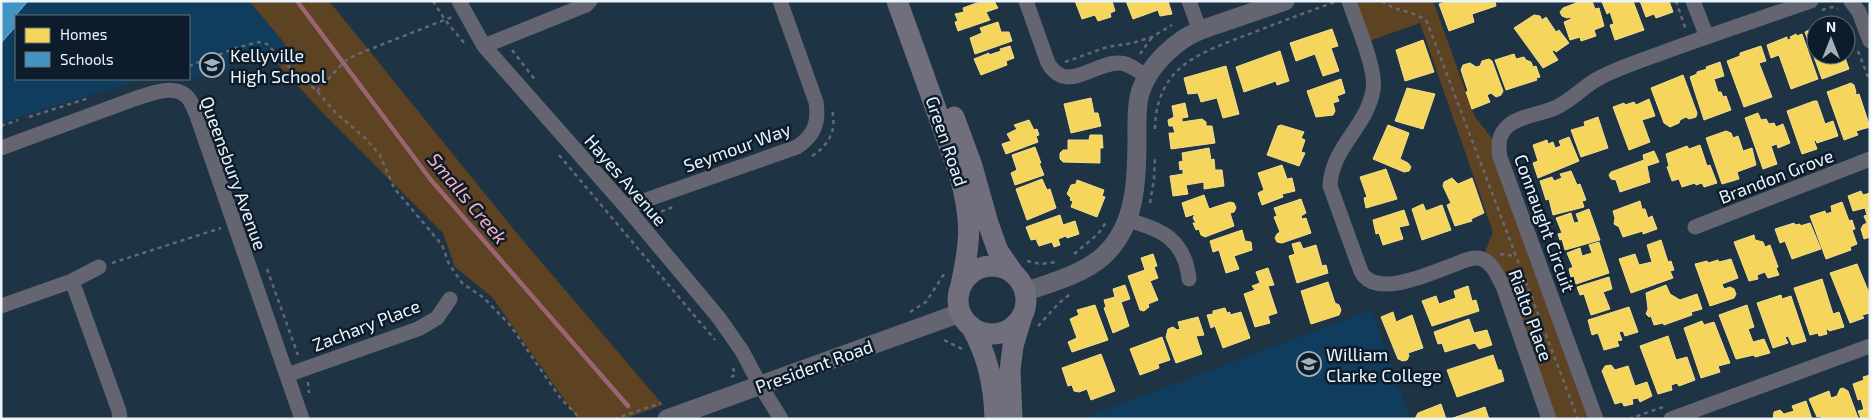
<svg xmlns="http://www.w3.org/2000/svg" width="1871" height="420" viewBox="0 0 1871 420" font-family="'Exo 2',sans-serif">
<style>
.built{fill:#103c5d}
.green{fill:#5e4322}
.homes{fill:#f6d55c;stroke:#f3de8c}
.schools{fill:#4393c3;stroke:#76b0d4}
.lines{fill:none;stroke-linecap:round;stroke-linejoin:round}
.stream{stroke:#9b6472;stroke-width:4.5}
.path{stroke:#656874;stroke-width:2.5;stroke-dasharray:4 4;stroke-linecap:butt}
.minor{stroke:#656471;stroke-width:15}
.tertiary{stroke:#656471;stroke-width:19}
.secondary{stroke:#716e7e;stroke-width:21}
.labels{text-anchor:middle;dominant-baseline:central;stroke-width:5;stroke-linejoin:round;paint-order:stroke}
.poi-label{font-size:18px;fill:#ecf4fc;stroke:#0d1c2a;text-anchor:start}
.street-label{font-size:18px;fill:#ecf4fc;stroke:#0d1c2a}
.water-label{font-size:19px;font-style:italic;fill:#fbb0be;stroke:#0d1c2a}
</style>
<rect width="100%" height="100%" fill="#1e3445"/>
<path class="built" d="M1 1H249L286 45 182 83 181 79H189V16H16V79H142L1 123Z
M1371 310 1410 419H1082Z"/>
<path class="green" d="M249 1H329L520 237 663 405 624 419H578L492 297 455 267 443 233 323 113 270 56 286 45Z
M1349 1H1433L1475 117 1498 146 1596 419H1549L1503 286 1482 259 1493 232 1420 23 1363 43Z"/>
<path class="homes" d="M982 1H994L998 8 986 12 990 20 958 31 955 22 958 21 955 14 964 12 963 8Z
M1075 1H1112L1115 11 1110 13 1111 17 1098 21 1095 15 1082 19Z
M1126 1H1168L1172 14 1160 16 1158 10 1133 19Z
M1448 1H1495L1496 6 1472 14 1474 22 1449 31 1439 4Z
M1576 1H1592L1595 9 1599 8 1604 26 1594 30 1596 36 1581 41 1580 37 1570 40 1564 22 1571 19V17L1567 18 1562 16 1560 12 1563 8 1576 3Z
M1604 1H1633L1644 30 1615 40 1610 25 1614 24 1610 12 1607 14 1602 2Z
M1640 1H1669L1673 12 1656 18 1654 14 1646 17Z
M1534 15 1540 16 1542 20 1546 17 1556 32 1559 30 1569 43 1556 52 1554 50 1552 51 1558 60 1543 68 1514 28Z
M998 22 1001 32H1009L1012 41 975 54 970 38 982 33 980 28Z
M1816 27V55H1844L1849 69 1822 79 1805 32Z
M1332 29 1338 46 1331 48 1339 71 1323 76 1315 54 1296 61 1290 43Z
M1796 34 1797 36 1802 34 1818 79 1791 89 1779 55 1771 58 1767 45 1787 37V40L1791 39 1790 37Z
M1423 40 1434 72 1405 81 1396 50Z
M1010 46 1014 58 1006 61 1007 65 981 75 974 59 989 53V55L1001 51 1000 49Z
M1761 46 1766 61 1759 63 1772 97 1744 107 1727 61 1740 56V53Z
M1280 51 1289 81 1277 85 1276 81 1244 92 1236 67Z
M1514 54 1516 59 1524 57 1526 60 1531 62 1533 67 1536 66 1540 77 1536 78 1537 80 1506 90 1495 60Z
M1489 59 1492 61 1503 91 1501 95 1496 97 1491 93 1487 95 1490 102 1472 109 1466 92 1468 91 1461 70 1463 65 1470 63 1476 67 1480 66 1482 61Z
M1720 62 1724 76 1714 79 1718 92H1721L1723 97 1726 96 1731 110 1704 120 1690 77 1697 74V72L1707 69 1706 67Z
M1226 66 1239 114 1223 118 1217 98 1201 102 1198 93 1188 94 1184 78Z
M1683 75 1697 113 1696 117 1689 119 1686 117 1680 120 1679 123 1670 127 1664 123 1651 88Z
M1341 79 1345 93 1337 96 1339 101 1333 103 1335 111 1333 115 1316 117 1307 91Z
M1851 83 1854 85 1856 92 1855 95 1859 94 1870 127 1856 131 1858 135 1844 140 1827 92Z
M1407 88 1435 94 1423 129 1395 121Z
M1091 98 1094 113H1098L1101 126 1071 133 1064 104Z
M1649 99 1655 116 1642 120 1650 142 1629 150 1613 107 1624 103 1625 105 1634 102 1636 105Z
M1814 101H1817L1825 124 1833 121 1838 136 1817 143 1816 140 1814 141 1817 149 1802 154 1787 111Z
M1185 103 1188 117 1182 118V122L1202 119 1206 122V126H1212L1215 143 1171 149 1169 133H1175L1173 126H1169L1168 120 1174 117 1172 106Z
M1758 113 1761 120 1766 119 1769 124 1774 123 1776 127 1783 124 1790 143 1778 148 1777 144 1771 146 1777 164 1763 169 1745 118Z
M1598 117 1608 148 1581 157 1571 130 1585 126 1584 122Z
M1029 120 1034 130 1037 129 1039 135 1036 136 1038 142 1006 154 1002 144 1011 141 1007 134 1017 129 1014 125Z
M1281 125 1304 132 1301 138 1305 140 1301 152 1305 153 1299 166 1267 155 1278 126Z
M1388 125 1409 133 1400 159 1408 163 1411 167 1409 171 1404 172 1373 159Z
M1726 131 1731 133 1733 138 1738 136 1743 151 1752 148 1756 165 1737 172 1739 179 1722 184 1706 138Z
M1090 135H1102L1103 148H1100V163L1063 162 1060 159V153L1063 150H1068V140H1089Z
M1569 137 1579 161 1538 178 1533 163 1538 161 1533 145 1547 140 1548 144 1553 142 1555 148 1561 146 1559 141Z
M1700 145 1707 166 1710 165 1717 183 1704 187 1702 183 1696 185 1695 183 1682 187 1679 179 1672 181 1667 167 1669 166 1666 154 1687 146 1689 149Z
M1035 147 1041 163H1039L1044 175 1015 185 1011 173 1017 170 1012 155Z
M1209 148 1211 160 1214 159 1215 170H1222L1224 186 1204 189V182L1186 185 1188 194 1173 196 1170 176 1183 174V169L1180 170 1179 162 1183 161 1182 153Z
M1654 151 1659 162 1647 166 1650 182 1620 192 1616 180 1611 179 1609 175 1611 172 1644 160 1643 155Z
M1282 165 1287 179 1292 178 1295 191 1282 194 1283 197 1262 205 1258 193 1264 190 1258 173Z
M1386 169 1397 199 1366 208 1364 198 1367 197 1360 177Z
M1571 171 1577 185 1580 184 1586 200 1582 201 1584 207 1553 215 1549 199 1546 200 1540 181 1552 177 1554 181 1562 178 1560 174Z
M1452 178 1458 184 1472 178 1484 213 1471 219 1472 221 1455 226 1447 205 1451 203 1443 186 1444 182Z
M1042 179 1047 190 1050 189 1056 208 1027 220 1016 189Z
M1077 180 1104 190 1102 196 1105 197 1097 217 1071 207 1073 201 1070 200 1071 198 1067 194 1071 185 1076 184Z
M1861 191 1863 195 1870 193V237L1864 239 1861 229 1863 225 1867 223 1864 216 1867 215 1865 208 1853 211 1848 196Z
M1204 195 1209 209 1230 202 1234 203 1236 208 1234 212 1230 213 1234 226 1205 237 1201 235 1199 229 1196 230 1193 223H1196L1193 218 1195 214 1186 217 1182 203Z
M1301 199 1306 213 1301 216 1302 219 1306 218 1311 233 1282 243 1277 242 1275 238 1277 234 1280 232 1274 217 1277 216 1274 208Z
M1640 201 1642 209H1645L1648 218 1652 216 1657 229 1643 234V231L1623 237 1619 227 1614 224 1615 218 1613 211Z
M1842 202 1849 221 1852 220 1855 229 1852 230 1857 244 1850 247 1851 250 1826 259 1810 216 1825 211 1826 214 1832 212 1831 206Z
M1423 204 1426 211 1442 205 1451 230 1422 240 1412 209Z
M1589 209 1600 240 1565 250 1562 239 1560 240 1558 234 1562 233 1556 218 1571 213 1574 223 1579 222 1576 214Z
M1404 210 1409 225 1399 227 1403 239 1383 245 1379 233 1376 234 1373 220Z
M1060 215 1063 225 1075 221 1079 234 1067 238 1066 236 1058 239 1060 245 1054 247 1052 242 1039 246 1036 239 1031 240 1026 227Z
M1794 223 1795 225 1800 224V226L1810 223 1821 249 1792 259 1785 241 1780 243 1775 229Z
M1242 230 1245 241 1251 242 1252 250 1234 256 1239 269 1226 273 1219 250 1213 252 1210 241Z
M1754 235 1755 240 1763 242 1765 247 1770 245 1778 267 1776 268 1779 275 1768 278 1765 272 1757 275 1758 279 1749 281 1734 242Z
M1661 240 1668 262 1671 261 1674 270 1670 271 1673 278 1631 293 1619 259 1635 254 1639 265 1652 262 1647 245Z
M1300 242 1303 249 1316 245 1322 266 1326 265 1328 273 1297 283 1289 256 1295 254 1292 244Z
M1599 242 1609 273 1576 284 1574 276 1571 277 1569 269 1573 267 1567 253 1580 248 1582 256 1592 253 1589 245Z
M1153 254 1157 266 1154 267 1158 278 1150 281 1158 300 1148 304 1149 307 1144 311 1140 310 1128 276 1145 270 1141 258Z
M1731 259 1738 278 1722 284 1724 289 1730 287 1734 289 1736 294 1734 298 1710 306 1695 264 1707 261 1708 263 1718 260 1719 262Z
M1857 264 1870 295V313L1862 315 1864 318 1850 323 1830 273Z
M1268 268 1274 285 1268 286 1277 313 1268 316 1270 323 1255 327 1244 294 1255 290 1252 286 1260 283 1256 272Z
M1609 277 1612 289 1603 292 1610 309 1591 315 1584 294 1580 295 1577 287Z
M1822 279 1833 314 1839 312 1844 327 1829 331 1828 329 1826 330 1827 334 1819 336 1818 333 1810 335 1794 288Z
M1328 282 1335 303 1339 305 1341 310 1339 315 1311 324 1301 291Z
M1125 285 1130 299 1121 302 1129 326 1113 333 1104 308 1106 307 1104 300 1115 297 1113 289Z
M1666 285 1670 294 1680 300 1697 294 1702 309 1691 312 1692 315 1664 325 1663 323 1654 325 1651 316 1649 317 1646 314 1648 309 1646 293Z
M1468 286 1472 301 1476 300 1479 311 1432 326 1422 301 1436 296 1439 304 1456 298 1454 291Z
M1781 295 1782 299 1791 296 1806 341 1792 345 1788 336 1785 337 1788 343 1773 348 1757 303Z
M1095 305 1108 340 1072 352 1068 342 1077 338 1070 319 1079 315 1077 310Z
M1747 305 1754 327 1748 329 1753 342 1764 339 1770 353 1755 357 1754 355 1736 359 1719 315Z
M1629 307 1638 332 1625 336 1623 331 1619 332 1622 340 1617 341 1619 346 1604 350 1598 333 1592 335 1588 320Z
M1225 308 1227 313 1230 312V315L1241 312 1250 338 1223 348 1215 326 1211 328 1207 315 1213 314V311Z
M1393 312 1396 322 1412 315 1423 348 1408 353 1409 356 1407 360 1403 361 1398 359 1381 317Z
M1198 317 1204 335 1196 336 1202 354 1176 363 1166 337 1168 329 1173 327 1177 330 1180 329 1178 322Z
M1469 319 1474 333 1487 330 1492 345 1479 349 1475 343 1445 352 1442 343 1438 344 1434 332Z
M1702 321 1704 325 1714 322 1730 363 1718 366 1720 372 1701 378 1684 328Z
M1668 336 1676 360 1687 357 1695 380 1679 386 1677 383 1671 385 1672 390 1658 394 1640 346Z
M1162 337 1170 360 1158 364 1159 368 1140 375 1130 349Z
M1101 354 1115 391 1091 400 1087 389 1079 392 1074 391 1072 385 1068 386 1062 368Z
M1493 355 1498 370H1501L1504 381 1457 397 1447 370Z
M1611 365 1615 370 1628 366 1635 386 1647 382 1652 396 1640 402 1638 398 1632 399 1633 404 1624 406 1622 402 1615 404 1602 371 1605 366Z
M1870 375V408L1864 410 1861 399 1858 400 1853 384 1864 380 1863 377Z
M1843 388 1848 391 1858 418 1821 419 1820 416 1817 417 1809 399 1829 391 1831 398 1837 396 1840 389Z
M1806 401 1812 419H1773L1774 412 1780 410 1784 414 1794 411 1792 406Z
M1441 404 1446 419H1415L1418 413Z
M1485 407 1489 419 1453 418Z
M1870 408V419H1861L1858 411Z"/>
<path class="schools" d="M1 1H28L16 15V26L1 43Z"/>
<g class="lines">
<path class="stream" d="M297 1 431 180 628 406"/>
<path class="path" d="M433 1 445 20 465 44
M1382 1C1394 12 1416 10 1427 22L1578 419
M1676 1 1686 30
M1822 10 1832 7 1838 9
M512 50 536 81
M1858 51 1870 82
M1140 54 1152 37
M1065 62 1107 47 1133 43 1152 37 1172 25
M189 66 239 47 259 42 267 44 295 73 317 91 336 113 365 138 380 155 394 188 442 245 449 264 462 283 484 298 510 325 561 399 581 419
M317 91 345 61 358 54 452 17
M29 117 89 98
M1 126 18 120
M1155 129C1156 65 1202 52 1252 33 1280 22 1307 12 1335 2
M559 155 715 340
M812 156C829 145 837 130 832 110
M1150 203 1154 179 1155 157
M657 218 660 212 673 207
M1074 254 1098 234 1107 221
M1500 254 1516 256
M1027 261 1041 264 1056 262
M112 263 221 228
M267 269 298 355
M910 312 926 302 944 274
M1038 326 1059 303 1069 295
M944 340 962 349
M731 377 735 375 733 367
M308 382 309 393
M614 419 661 403
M1629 419 1663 407"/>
<path class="minor" d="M459 1 484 46 626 207 719 318 742 351 760 385 781 419
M1026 1 1048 63C1067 95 1094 62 1119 63 1129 63 1138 71 1147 77
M1189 1 1200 31
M1349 1C1356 22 1377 70 1373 90 1367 127 1332 146 1330 186L1359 266C1360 269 1362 274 1364 276 1382 297 1435 271 1456 264 1463 261 1474 256 1482 259 1493 263 1498 277 1503 286L1549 419
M1693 1 1707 37
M1851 1 1859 12 1870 41
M484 46 586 5 590 1
M1 148 134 99C148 95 171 84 185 95 191 99 194 109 197 116L302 419
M626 207 797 147C815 135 819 122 816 102L780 1
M1127 220C1162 229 1185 240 1189 279
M1695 227 1870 159
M72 281 119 411 120 419
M1 306 72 281 99 267
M287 375 418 329 437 318 450 299
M1596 419 1500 157C1498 145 1498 135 1508 126 1518 116 1543 114 1557 107 1573 99 1585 85 1601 77 1621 67 1643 60 1664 52 1713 34 1762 18 1811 1
M1671 419 1870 346"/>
<path class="tertiary" d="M1025 292C1050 283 1080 275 1101 258 1136 228 1137 181 1137 138 1137 124 1136 107 1140 93 1147 71 1164 53 1182 40 1194 31 1210 27 1224 22 1244 15 1265 8 1285 1
M667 419 960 313"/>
<path class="secondary" d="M897 1 959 173C972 218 971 240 961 285
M954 117 972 166 988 223 998 251 1014 274
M958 300a34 34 0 1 1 68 0a34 34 0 1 1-68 0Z
M971 326C988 356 994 385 995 419
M1012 419 1010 370 1013 346 1022 316"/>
</g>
<defs>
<symbol id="school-ring" viewBox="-11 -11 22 22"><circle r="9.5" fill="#0d1c2a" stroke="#a4b1bc" stroke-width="1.5"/><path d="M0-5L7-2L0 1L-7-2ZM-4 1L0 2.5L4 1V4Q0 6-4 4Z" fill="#a4b1bc"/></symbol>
</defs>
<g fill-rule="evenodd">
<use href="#school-ring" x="198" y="51" width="28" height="28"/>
<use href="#school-ring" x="1295" y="350" width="28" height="28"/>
</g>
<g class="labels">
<g class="poi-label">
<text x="230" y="55">Kellyville<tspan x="230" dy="21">High School</tspan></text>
<text x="1326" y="354">William<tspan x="1326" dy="21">Clarke College</tspan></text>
</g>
<g class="street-label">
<text transform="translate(947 141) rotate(71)">Green Road</text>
<text transform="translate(737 147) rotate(-20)">Seymour Way</text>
<text transform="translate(234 173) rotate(70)">Queensbury Avenue</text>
<text transform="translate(1776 176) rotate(-21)">Brandon Grove</text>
<text transform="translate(626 180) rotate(49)">Hayes Avenue</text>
<text transform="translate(1545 223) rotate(70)">Connaught Circuit</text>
<text transform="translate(1531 315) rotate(70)">Rialto Place</text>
<text transform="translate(366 325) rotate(-21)">Zachary Place</text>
<text transform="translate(814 366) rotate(-20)">President Road</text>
</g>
<g class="water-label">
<text transform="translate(468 198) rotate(50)">Smalls Creek</text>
</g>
</g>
<rect width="1871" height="420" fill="none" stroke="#ecf4fc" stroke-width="5"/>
<rect x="15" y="15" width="175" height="65" fill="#0d1c2a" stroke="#66727e"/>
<rect x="25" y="28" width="25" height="15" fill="#f6d55c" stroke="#66727e"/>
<text x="60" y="40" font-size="15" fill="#ecf4fc">Homes</text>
<rect x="25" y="52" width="25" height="15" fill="#4393c3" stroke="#66727e"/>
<text x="60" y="65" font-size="15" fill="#ecf4fc">Schools</text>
<g transform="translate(1831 40)"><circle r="24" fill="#0d1c2a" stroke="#66727e"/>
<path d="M0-4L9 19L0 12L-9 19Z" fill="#a4b1bc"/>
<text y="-8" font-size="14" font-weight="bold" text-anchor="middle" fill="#ecf4fc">N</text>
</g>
</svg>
